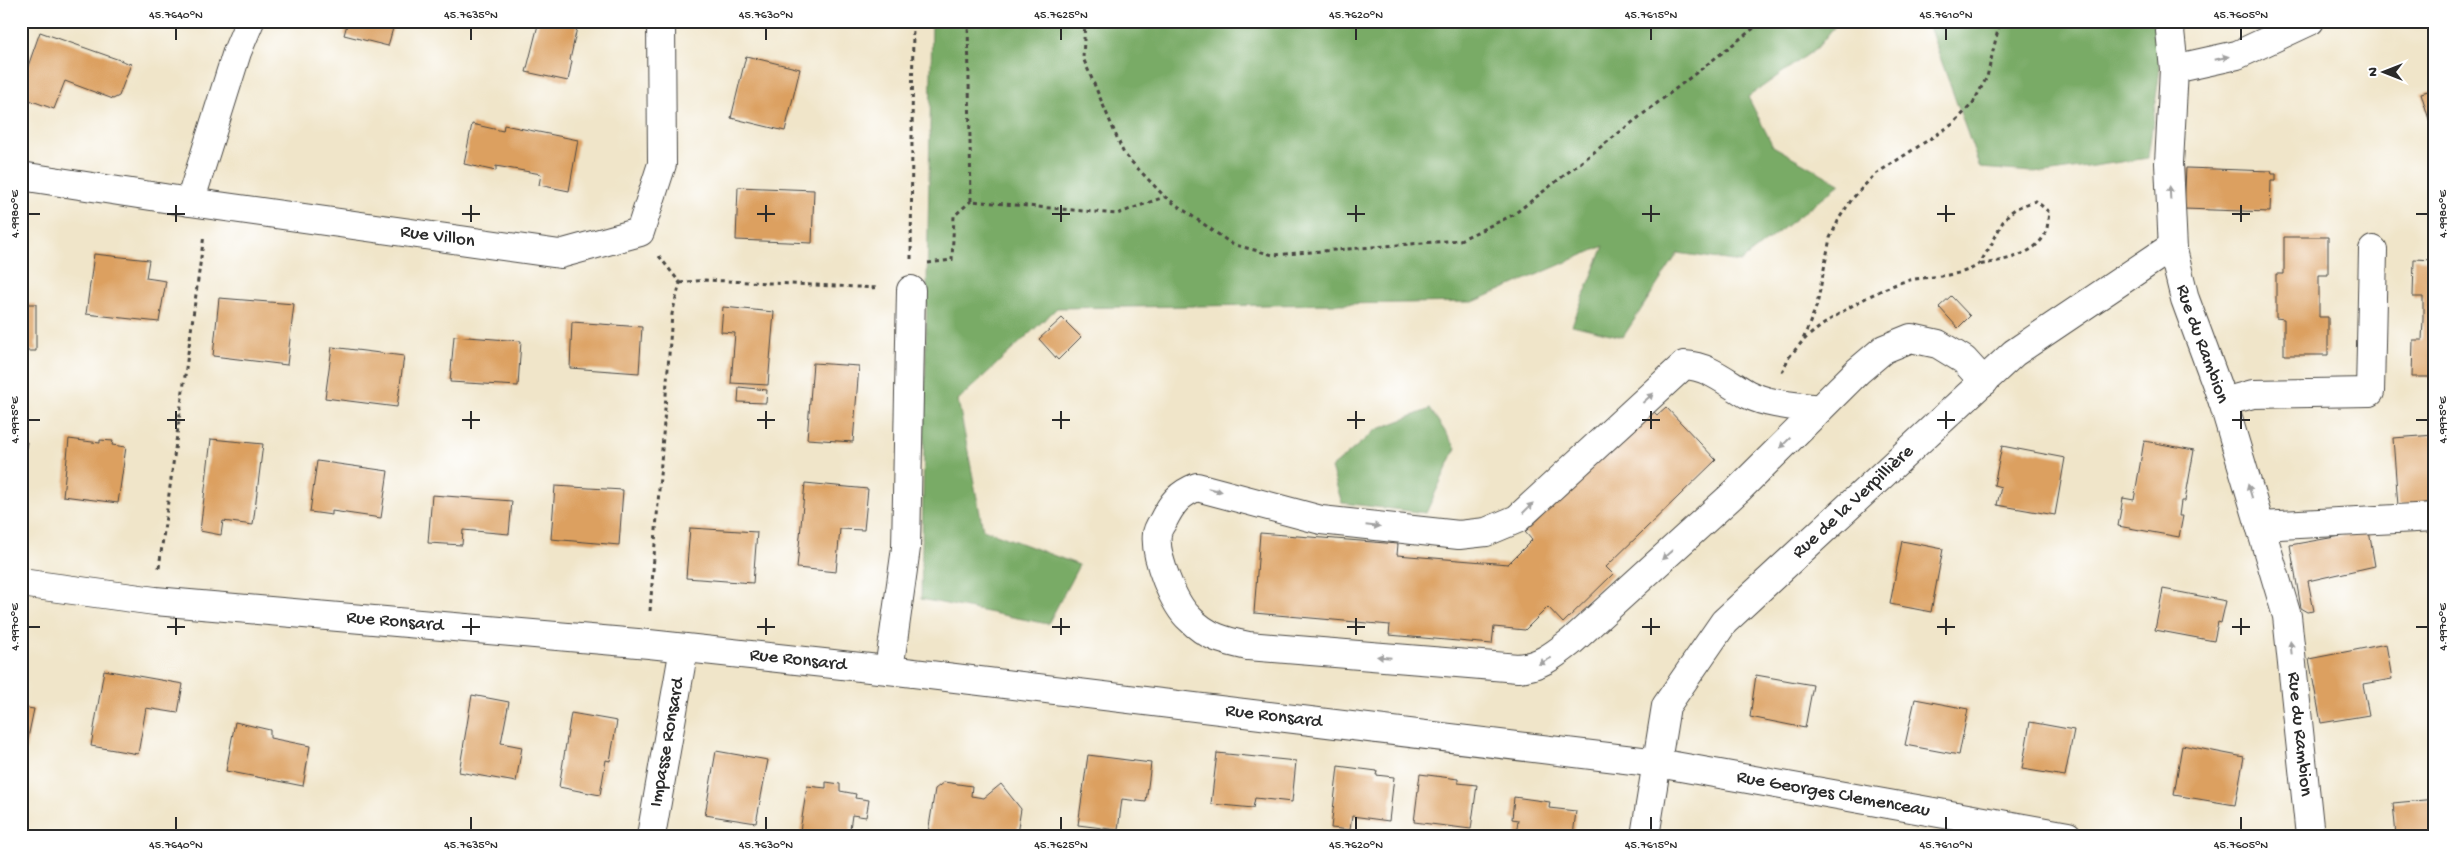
<svg xmlns="http://www.w3.org/2000/svg" width="2456" height="857" viewBox="0 0 2456 857" font-family="'Gochi Hand',sans-serif">
<style>
.forest{fill:#79ab66;stroke:#526b48}
.building{fill:#dca061}
.lines{fill:none;stroke-linecap:round;stroke-linejoin:round}
.minor-casing{stroke:#494743;stroke-width:30}
.path{stroke:#494743;stroke-width:3;stroke-dasharray:4 4;stroke-linecap:butt}
.minor{stroke:#fff;stroke-width:28}
.oneway{fill:#a0a0a0}
.ticks{fill:none;stroke:#2b2b2b;stroke-width:2}
.labels{text-anchor:middle;dominant-baseline:central;stroke-width:5;stroke-linejoin:round;paint-order:stroke}
.street-label{font-size:19px;fill:#2b2b2b;stroke:#fff}
.neatline{fill:none;stroke:#2b2b2b;stroke-width:2}
.ticks-label{font-size:12px;text-anchor:middle;fill:#2b2b2b}
</style>
<rect width="100%" height="100%" fill="#fff"/>
<filter id="ink" filterUnits="userSpaceOnUse"><feTurbulence type="fractalNoise" baseFrequency=".02" numOctaves="2"/><feDisplacementMap in="SourceGraphic" scale="10" xChannelSelector="R" yChannelSelector="G"/><feConvolveMatrix kernelMatrix="1 2 1 2 8 2 1 2 1" color-interpolation-filters="sRGB"/></filter>
<filter id="wash" filterUnits="userSpaceOnUse"><feTurbulence type="fractalNoise" baseFrequency=".0096" numOctaves="4" result="noise"/><feDisplacementMap in="SourceGraphic" scale="20" xChannelSelector="R" yChannelSelector="G"/><feGaussianBlur stdDeviation="1.12" result="paint"/><feColorMatrix in="noise" values="0 0 0 0 0 0 0 0 0 0 0 0 0 0 0 0 0 1.4 0 .05"/><feComposite in="paint" operator="in"/></filter>
<g filter="url(#wash)">
<rect width="100%" height="100%" fill="#f0e5c9"/>
<path class="forest" d="M932 21H1839L1817 48 1748 97 1773 146 1840 184 1740 262 1678 253 1623 337 1572 325 1604 246 1473 302 1057 308 958 400 983 529 1079 565 1048 624 921 599Z
M1927 21H2156L2160 68 2148 158 2045 173 1980 168Z
M1430 409 1456 448 1426 513 1342 503 1331 468 1376 430Z"/>
<g id="blocks">
<path class="building" d="M348 21H395L388 46 344 35Z
M539 21 578 23 570 60 572 61 568 81 526 72Z
M40 32 131 64 119 96 113 99 65 81 54 109 21 97V86Z
M746 56 800 69 785 131 731 118Z
M2435 89V136H2434L2421 93Z
M472 124 503 131 504 125 578 140 569 191 539 185 541 174 496 166V171L464 164Z
M2186 168 2271 171 2272 174H2276V181H2271L2270 212 2184 209Z
M738 187 814 190 812 243 736 240Z
M2284 237H2328V275H2319V317H2328V355H2284V319L2276 318V274H2284Z
M94 254 149 260 146 278 166 281 159 322 86 314Z
M2414 259 2435 260V377H2412L2413 340H2422L2423 319V297H2413Z
M1951 296 1970 316 1958 328 1939 307Z
M219 298 294 304 287 365 213 356Z
M21 304H36V351H21Z
M723 307 774 312 768 385 731 383 735 333 721 332Z
M1062 318 1081 337 1058 360 1039 339Z
M572 322 642 327 639 373 570 368Z
M454 336 521 341 518 386 450 382Z
M332 347 404 356 397 407 325 398Z
M813 363 859 366 853 442 807 439Z
M739 387 767 390 766 403 738 402Z
M1666 407 1716 460 1606 567 1613 574 1563 623 1548 607 1525 630 1494 627 1492 644 1389 635 1390 625 1254 613 1260 533 1398 544 1397 555 1508 564 1532 540 1525 532 1652 410 1657 415Z
M2435 435V502L2398 506 2393 438Z
M69 439 100 443V440L113 441 112 445 126 447 118 503 63 496Z
M211 439 263 444 253 525 223 521 221 535 200 531Z
M21 441 27 442 22 476H21Z
M2144 441 2194 450 2185 501H2181L2179 516H2183L2179 537 2118 526 2123 498 2134 500Z
M2002 446 2065 458 2055 515 1997 505 2001 487 1994 485Z
M317 461 388 471 381 518 332 511V515L310 512Z
M805 483 868 489 864 530 840 529 836 572 797 568Z
M555 486 623 490 619 545 551 539Z
M432 495 512 501 509 534 463 530 462 545 428 543Z
M690 528 757 532 753 583 686 578Z
M2369 531 2375 566 2308 581 2314 611 2308 612 2301 608 2290 545Z
M1902 541 1943 549 1931 612 1890 604Z
M2163 589 2226 601 2221 623 2218 622 2214 641 2155 630Z
M2386 644 2392 679 2363 684 2369 715 2321 723 2309 659Z
M104 670 183 684 178 713 146 708 138 754 91 746Z
M1756 675 1813 685 1805 728 1750 717Z
M472 695 509 702 501 743 522 747 516 782 459 772Z
M1915 699 1968 709 1959 755 1905 745Z
M21 707 34 709 22 767H21Z
M571 713 617 721 610 761 606 760 600 795 559 787Z
M235 722 270 730V738L310 746 303 786 226 771Z
M2030 722 2074 730 2065 776 2022 769Z
M2182 745 2244 757 2235 805 2174 795Z
M716 751 768 760 756 823 705 815Z
M1217 753 1296 761 1292 802 1255 798 1253 808 1211 804Z
M1088 755 1151 763 1146 802 1122 799 1118 830 1078 825Z
M1338 766 1377 771 1376 775 1394 777 1389 821 1352 816 1350 830 1331 828Z
M1420 774 1458 779V783L1477 785 1471 829 1414 822Z
M826 782 840 784V791L856 794 855 798 869 800 866 817 852 815 849 836H830L800 831 807 786 826 788Z
M944 782 972 786 971 796 984 798 1001 784 1021 809 1017 834 1008 833 1007 836H990L965 832V836H948L928 833 935 789Z
M1514 797 1550 802 1549 808 1576 811 1573 836H1516L1518 820 1512 819Z
M2435 799V836H2396L2393 803Z"/>
</g>
</g>
<g filter="url(#ink)">
<use href="#blocks" fill-opacity="0" stroke="#494743" stroke-width="1"/>
<g class="lines">
<defs>
<g id="minor">
<path id="s1" d="M2169 21 2174 69 2169 163 2173 250 2185 299 2223 402 2287 616 2310 836"/>
<path d="M2174 69 2237 55 2310 21"/>
<path id="s2" d="M21 176 190 202 560 254 640 232 662 164 661 21"/>
<path d="M190 202 237 52 250 21"/>
<path d="M2223 402 2253 394 2370 392 2373 250"/>
<path d="M1820 409C1796 406 1769 405 1747 394 1726 382 1709 366 1684 365L1517 519 1486 532 1459 535 1321 520 1197 487C1179 494 1172 503 1163 521 1161 524 1157 530 1157 534 1154 556 1174 605 1190 619 1207 637 1225 641 1248 646L1518 668C1541 666 1554 655 1572 641L1738 490 1858 371 1884 349 1911 338 1938 344 1964 360 1984 382"/>
<path d="M2260 526 2435 517"/>
<path id="s3" d="M21 583 155 601 649 644 897 671 1658 763 2068 836"/>
<path d="M889 670 906 548 911 290"/>
<path id="s4" d="M651 836 684 648"/>
<path id="s5" d="M1645 836 1666 706 1724 622 2014 353 2164 252 2173 250"/>
</g>
</defs>
<use href="#minor" class="minor-casing"/>
<path class="path" d="M968 21 971 201 1117 214 1164 197
M1085 21 1083 58 1124 154 1165 197 1232 244 1273 255 1460 240 1513 215 1763 21
M968 23 980 21
M911 259 913 21
M928 263 952 260 954 216 971 201
M680 283 705 280 879 288
M1804 340C1828 318 1879 287 1910 280 1929 276 1961 277 1978 265 1981 263 1984 256 1986 253 2005 225 1998 211 2036 201L2049 212C2048 218 2048 226 2046 232 2035 257 2002 260 1978 265
M1782 372 1789 357 1802 342 1817 305 1830 238 1840 217 1852 199 1874 175 1953 124 1973 103 1987 77 2000 21
M159 568 204 235
M650 611 672 314 680 283 659 256"/>
<use href="#minor" class="minor"/>
</g>
<defs><path id="oneway-solid" d="M-6-.8H1V-3.2L6.5 0L1 3.2V.8H-6Z" transform="scale(1.25)"/></defs>
<g class="oneway">
<use href="#oneway-solid" transform="translate(2222 58) rotate(-13)"/>
<use href="#oneway-solid" transform="translate(2170 193) rotate(-93)"/>
<use href="#oneway-solid" transform="translate(1648 398) rotate(-42)"/>
<use href="#oneway-solid" transform="translate(1785 443) rotate(135)"/>
<use href="#oneway-solid" transform="translate(1215 490) rotate(13)"/>
<use href="#oneway-solid" transform="translate(2250 491) rotate(-107)"/>
<use href="#oneway-solid" transform="translate(1528 508) rotate(-45)"/>
<use href="#oneway-solid" transform="translate(1373 526) rotate(6)"/>
<use href="#oneway-solid" transform="translate(1667 555) rotate(138)"/>
<use href="#oneway-solid" transform="translate(2291 648) rotate(-96)"/>
<use href="#oneway-solid" transform="translate(1384 657) rotate(-175)"/>
<use href="#oneway-solid" transform="translate(1545 661) rotate(153)"/>
</g>
</g>
<path class="ticks" d="M176 28V40M471 28V40M766 28V40M1061 28V40M1356 28V40M1651 28V40M1946 28V40M2241 28V40M176 205V222M471 205V222M766 205V222M1061 205V222M1356 205V222M1651 205V222M1946 205V222M2241 205V222M28 214H40M167 214H185M462 214H480M757 214H775M1052 214H1070M1347 214H1365M1642 214H1660M1937 214H1955M2232 214H2250M2416 214H2428M176 411V429M471 411V429M766 411V429M1061 411V429M1356 411V429M1651 411V429M1946 411V429M2241 411V429M28 420H40M167 420H185M462 420H480M757 420H775M1052 420H1070M1347 420H1365M1642 420H1660M1937 420H1955M2232 420H2250M2416 420H2428M176 618V635M471 618V635M766 618V635M1061 618V635M1356 618V635M1651 618V635M1946 618V635M2241 618V635M28 627H40M167 627H185M462 627H480M757 627H775M1052 627H1070M1347 627H1365M1642 627H1660M1937 627H1955M2232 627H2250M2416 627H2428M176 817V830M471 817V830M766 817V830M1061 817V830M1356 817V830M1651 817V830M1946 817V830M2241 817V830"/>
<g class="labels">
<g class="street-label">
<text stroke="none"><textPath href="#s2" startOffset="421">Rue Villon</textPath></text>
<text stroke="none"><textPath href="#s1" startOffset="328">Rue du Rambion</textPath></text>
<text stroke="none"><textPath href="#s5" startOffset="410">Rue de la Verpillière</textPath></text>
<text stroke="none"><textPath href="#s3" startOffset="376">Rue Ronsard</textPath></text>
<text stroke="none"><textPath href="#s3" startOffset="781">Rue Ronsard</textPath></text>
<text stroke="none"><textPath href="#s3" startOffset="1260">Rue Ronsard</textPath></text>
<text stroke="none"><textPath href="#s1" startOffset="732">Rue du Rambion</textPath></text>
<text stroke="none"><textPath href="#s4" startOffset="95">Impasse Ronsard</textPath></text>
<text stroke="none"><textPath href="#s3" startOffset="1825">Rue Georges Clemenceau</textPath></text>
</g>
</g>
<rect width="2456" height="857" fill="none" stroke="#fff" stroke-width="55"/>
<g transform="translate(2384 72) rotate(270)" stroke="#ffffff" stroke-width="4" paint-order="stroke">
<path d="M0-4L9 19L0 12L-9 19Z" fill="#2b2b2b"/>
<text y="-8" font-size="14" font-weight="bold" text-anchor="middle" fill="#2b2b2b">N</text>
</g>
<rect x="28" y="28" width="2400" height="802" class="neatline"/>
<g class="ticks-label">
<text x="176" y="18">45.7640°N</text>
<text x="471" y="18">45.7635°N</text>
<text x="766" y="18">45.7630°N</text>
<text x="1061" y="18">45.7625°N</text>
<text x="1356" y="18">45.7620°N</text>
<text x="1651" y="18">45.7615°N</text>
<text x="1946" y="18">45.7610°N</text>
<text x="2241" y="18">45.7605°N</text>
<text transform="translate(2442 214) rotate(-90)" y="4">4.9980°E</text>
<text transform="translate(14 214) rotate(-90)" y="4">4.9980°E</text>
<text transform="translate(2442 420) rotate(-90)" y="4">4.9975°E</text>
<text transform="translate(14 420) rotate(-90)" y="4">4.9975°E</text>
<text transform="translate(2442 627) rotate(-90)" y="4">4.9970°E</text>
<text transform="translate(14 627) rotate(-90)" y="4">4.9970°E</text>
<text x="176" y="848">45.7640°N</text>
<text x="471" y="848">45.7635°N</text>
<text x="766" y="848">45.7630°N</text>
<text x="1061" y="848">45.7625°N</text>
<text x="1356" y="848">45.7620°N</text>
<text x="1651" y="848">45.7615°N</text>
<text x="1946" y="848">45.7610°N</text>
<text x="2241" y="848">45.7605°N</text>
</g>
</svg>
